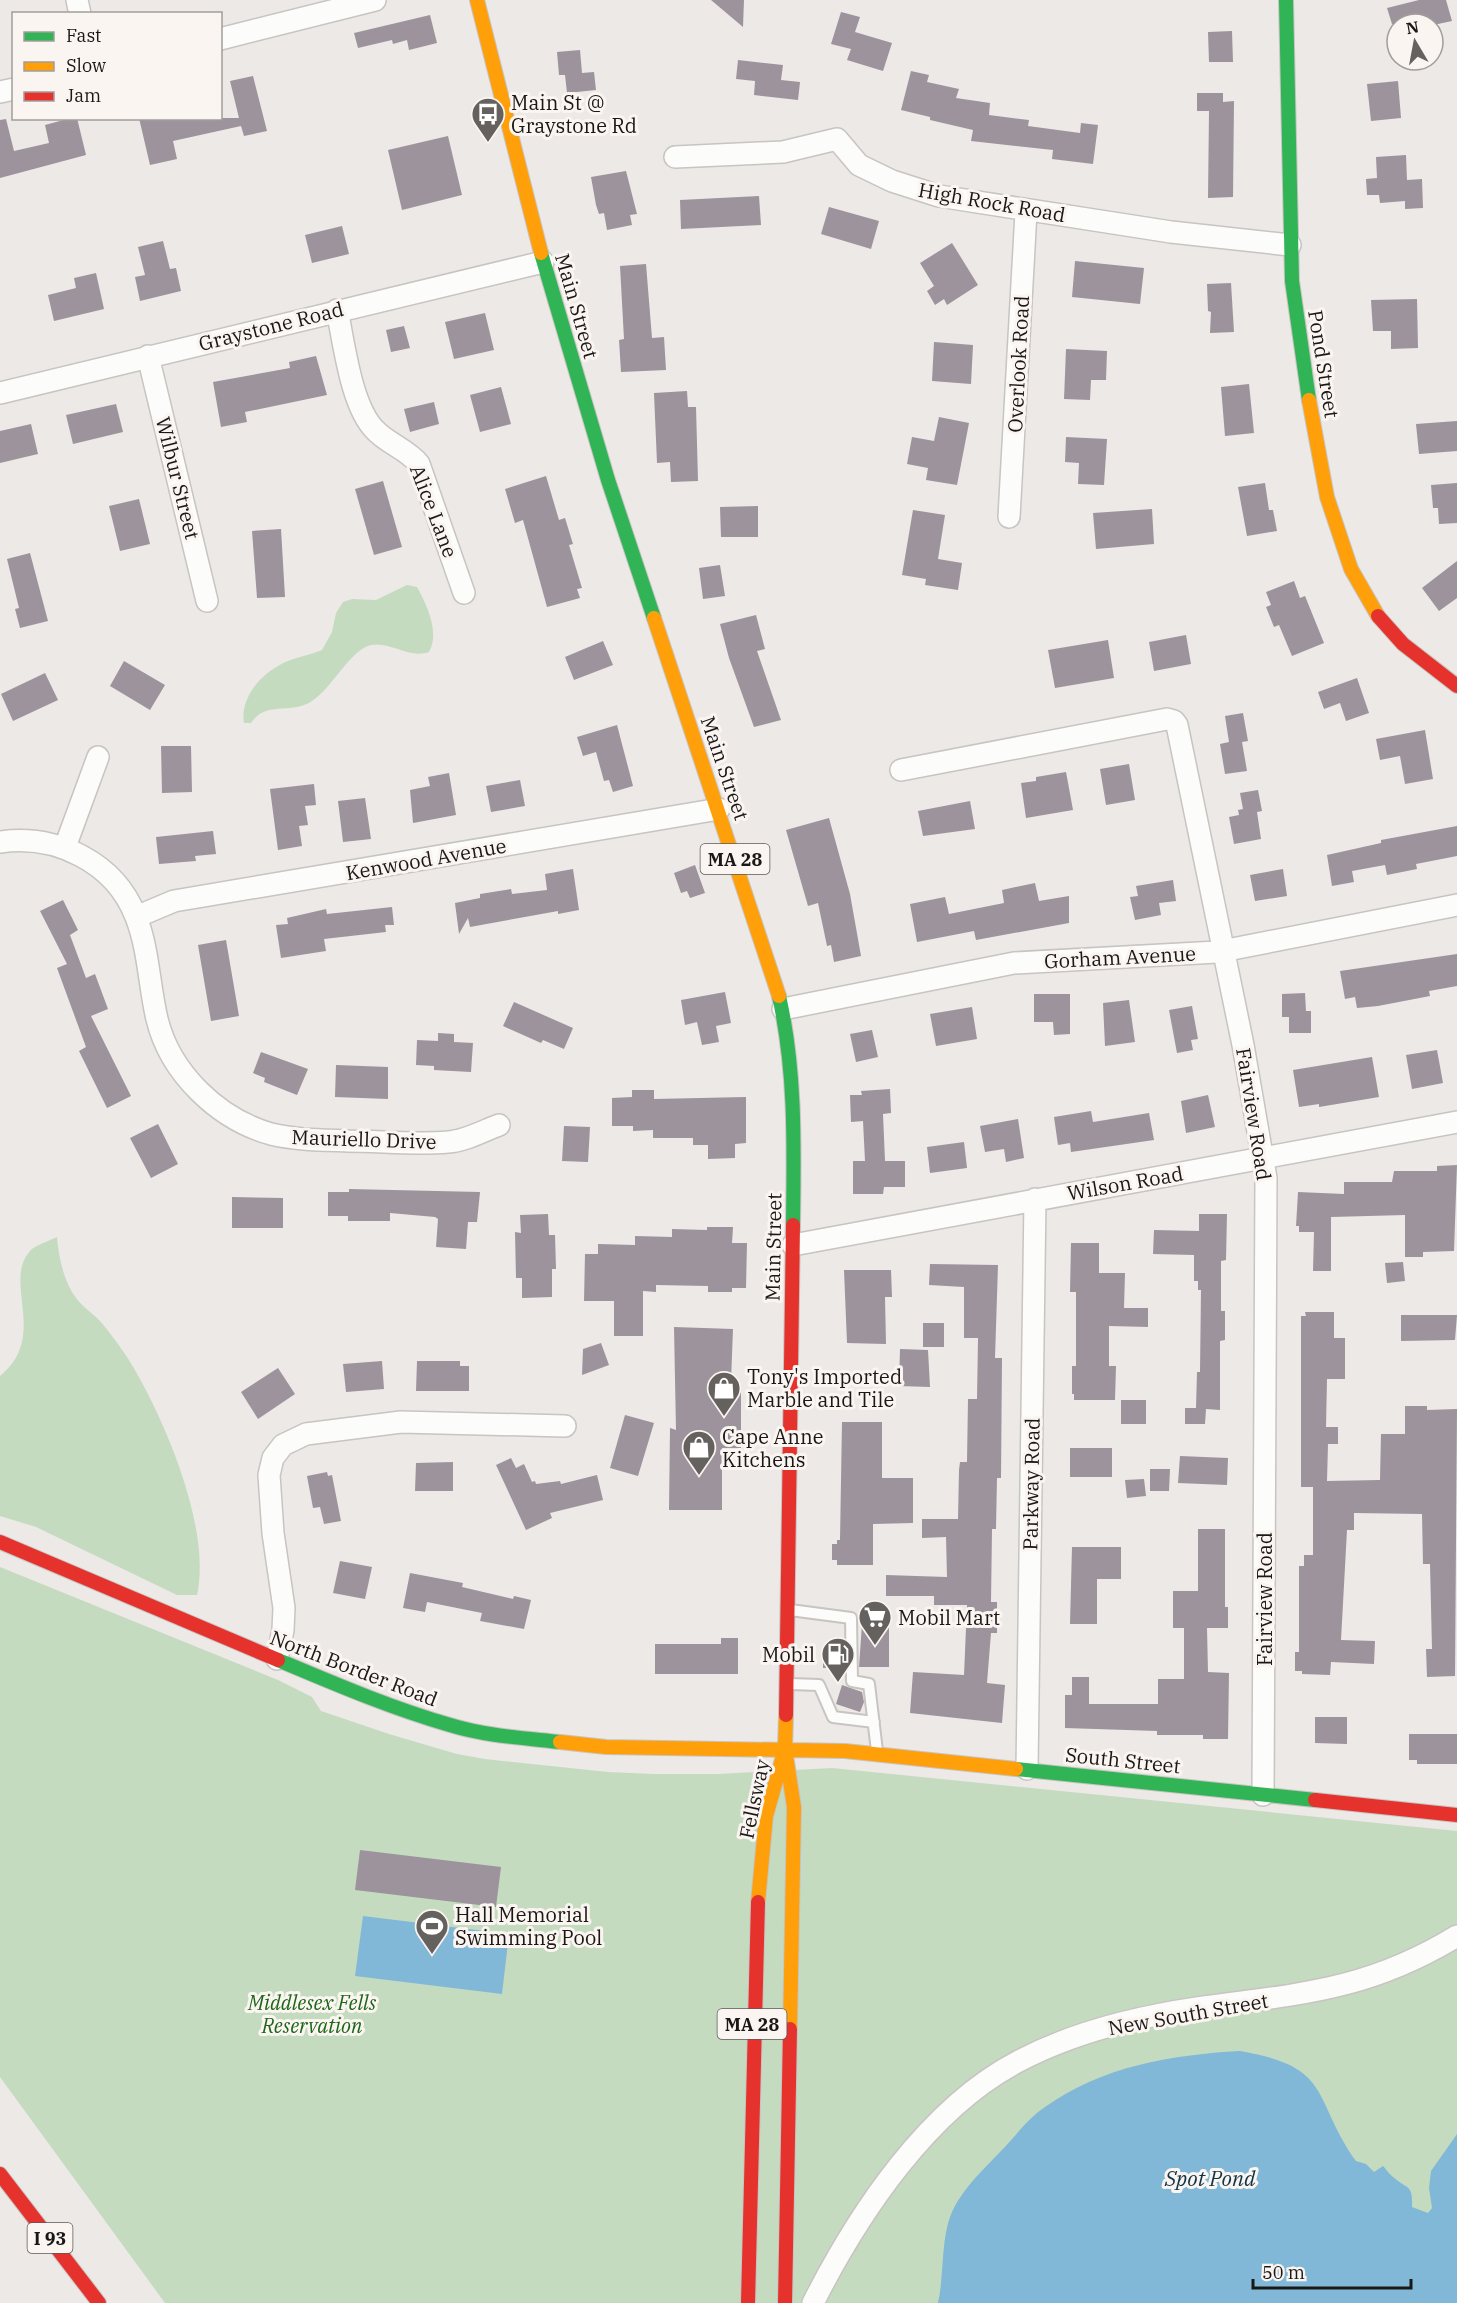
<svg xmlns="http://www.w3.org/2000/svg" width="1457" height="2303" viewBox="0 0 1457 2303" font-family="'IBM Plex Serif',serif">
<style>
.green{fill:#c5dbc0}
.water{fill:#81b8d7}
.building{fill:#9d939c}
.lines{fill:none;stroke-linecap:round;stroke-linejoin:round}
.lane-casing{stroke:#c7c4c2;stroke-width:14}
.street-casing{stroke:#c7c4c2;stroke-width:24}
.fast-casing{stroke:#c7c4c2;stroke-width:16}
.slow-casing{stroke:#c7c4c2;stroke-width:16}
.jam-casing{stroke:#c7c4c2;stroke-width:16}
.lane{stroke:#fcfcfb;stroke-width:10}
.street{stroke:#fcfcfb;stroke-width:21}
.fast{stroke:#30b455;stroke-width:14}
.slow{stroke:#ff9f0a;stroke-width:14}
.jam{stroke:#e5322d;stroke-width:14}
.labels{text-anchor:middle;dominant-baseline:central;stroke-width:6;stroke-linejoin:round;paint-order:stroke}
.shield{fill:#fbf5f1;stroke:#5e5a58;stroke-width:1.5}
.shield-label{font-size:18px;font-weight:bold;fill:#1a1817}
.poi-label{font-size:20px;fill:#1a1817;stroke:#fbf5f1;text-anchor:start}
.street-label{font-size:20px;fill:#1a1817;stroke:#fbf5f1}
.park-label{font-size:20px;font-style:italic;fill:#1b6618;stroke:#fbf5f1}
.water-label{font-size:21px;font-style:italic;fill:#103447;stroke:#fbf5f1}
</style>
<rect width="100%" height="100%" fill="#ece9e6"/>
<path class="green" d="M407 585 417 587C427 605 440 633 429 652 408 659 391 641 371 645 350 650 334 686 312 701 292 715 266 700 251 723H244C240 700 258 677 278 666 290 658 308 656 322 650L332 632 336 613 343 602 352 599 376 600Z
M57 1237C59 1258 63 1280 76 1298 82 1306 92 1313 99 1320 109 1331 119 1345 127 1357 163 1414 212 1528 197 1595H177L36 1527 0 1516V1376C50 1336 0 1279 32 1249 39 1244 49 1241 57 1237Z
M0 1567 278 1680 312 1697 321 1711 389 1734 457 1754 485 1759 608 1772 653 1774H718L832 1768 1457 1831V2303H165L0 2077Z"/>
<path class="water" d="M363 1916 509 1934 502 1994 355 1976Z
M1240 2051C1334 2067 1311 2097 1356 2161L1366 2164 1374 2172 1383 2166C1387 2170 1389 2174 1393 2177 1408 2190 1413 2184 1412 2207L1428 2213 1432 2208 1429 2188 1431 2171 1457 2134V2303H938C944 2276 941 2242 950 2217 960 2191 981 2172 1000 2152 1014 2138 1028 2118 1045 2107 1103 2066 1170 2055 1240 2051Z"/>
<path class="building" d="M711 0H744L743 27Z
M1419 0H1446L1452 21 1438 24H1392L1387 8Z
M841 12 860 17 855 32 892 43 883 71 847 60 851 49 831 44Z
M430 15 437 43 409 50 407 40 393 44 392 40 358 48 354 33Z
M1232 31 1233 62H1209L1208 32Z
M580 50 582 73 594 72 596 90 567 93 565 75H559L557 52Z
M738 60 783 65 781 80 800 82 798 100 754 95 755 81 736 79Z
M911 71 929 75 927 82 959 89 956 98 990 103 989 115 1029 120 1028 126 1080 133 1081 123 1098 125 1093 164 1052 159 1053 150 971 141 973 130 930 120V117L901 110Z
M253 76 267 131 244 136 241 126 173 141 177 159 150 165 139 118H239L230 81Z
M1398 81 1401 118 1371 121 1367 84Z
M1197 93H1223V102L1234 101 1233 197 1208 198 1209 111H1197Z
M71 118H77L86 155 0 178V120L6 119 14 151 49 143 45 125Z
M448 136 462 195 402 210 388 150Z
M1406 155 1407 180 1422 179 1423 208 1405 209V201L1380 203 1379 195H1367L1366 179 1377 178 1376 157Z
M626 171 637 214 630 215 632 225 607 230 604 213 599 214 596 205 591 177Z
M759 196 761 225 681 229 680 200Z
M829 207 879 221 871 249 821 234Z
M342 226 349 254 312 263 305 235Z
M163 241 170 269 176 268 181 291 140 301 135 277 145 275 138 247Z
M952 243 978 285 947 305 944 299 935 305 927 291 934 286 920 263Z
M1075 261 1144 268 1140 304 1072 297Z
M646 264 652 338 664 337 666 370 621 372 619 340 624 339 620 266Z
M96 273 104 309 54 321 48 295 76 288 74 278Z
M1231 283 1234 332 1210 333 1211 312 1208 311 1207 284Z
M1417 299 1418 348 1391 349V331H1373L1371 300Z
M485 313 494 350 454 359 445 322Z
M404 326 410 348 391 352 386 330Z
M934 342 973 345 971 384 932 381Z
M1066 349 1107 351 1106 380H1091L1090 400 1064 399Z
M316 356 327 395 245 412 247 422 221 427 213 382 290 368 289 362Z
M1249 384 1254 433 1225 436 1221 387Z
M501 387 511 424 480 432 470 395Z
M687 391 688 407H696L698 481 671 482 670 462 657 463 654 393Z
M434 402 439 424 410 432 404 409Z
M116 404 123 432 73 444 66 415Z
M939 417 969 423 957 485 926 480 928 468 907 464 912 437 934 441Z
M1457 421V451L1419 454 1416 424Z
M31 424 38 454 0 463V431Z
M1066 437 1107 439 1104 485 1078 484 1079 463 1065 462Z
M546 476 559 520 565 518 573 544 569 545 582 588 577 589 580 598 547 607 523 520 515 523 505 489Z
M383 481 402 547 374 555 355 489Z
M1265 483 1269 510H1273L1277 531 1247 536 1238 487Z
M1457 483V523L1439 524 1438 508H1433L1431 485Z
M139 499 150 544 120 551 109 506Z
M758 506V537H721L720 507Z
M1152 509 1154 544 1096 549 1093 513Z
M913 510 945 515 938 559 962 563 958 590 925 585 926 579 902 575Z
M281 529 285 597 257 598 252 531Z
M30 553 48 621 20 628 15 609 19 608 7 559Z
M1457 561V598L1439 611 1422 588Z
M720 565 725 596 703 599 699 568Z
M1294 581 1300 598 1305 596 1324 643 1292 656 1279 625 1274 627 1266 607 1271 605 1266 592Z
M756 615 765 649 757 651 781 720 754 727 729 658 720 624Z
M1186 635 1191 664 1154 671 1149 642Z
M1108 640 1114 678 1055 688 1048 650Z
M603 641 613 665 574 680 565 657Z
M124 661 165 685 150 710 110 686Z
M45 673 58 700 13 721 1 694Z
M1357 678 1369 713 1346 721 1340 703 1324 709 1318 692Z
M1243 713 1248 741 1242 742 1247 771 1225 774 1220 744 1229 742 1225 716Z
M617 725 633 786 613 792 609 780 604 781 596 752 583 756 577 737Z
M1425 730 1433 779 1405 784 1400 756 1380 760 1376 739Z
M161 746H191L192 792 162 793Z
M1129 764 1135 800 1106 805 1100 769Z
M1066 772 1073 810 1026 818 1021 783 1036 781V777Z
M449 773 456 815 413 823 410 790 430 786 428 777Z
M520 780 525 806 491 812 486 786Z
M314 784 316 805 305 806 308 825 299 826 302 846 278 850 270 789Z
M1258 790 1262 811 1257 812 1261 839 1234 844 1229 817 1239 815 1238 810 1243 809 1240 793Z
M365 798 371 839 343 842 338 801Z
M970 801 975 829 923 836 918 811Z
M829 818 850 894 861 956 834 962 831 945 827 946 818 903 808 906 786 830Z
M1457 826V856L1416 864 1417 869 1387 875 1385 865 1352 871 1354 882 1332 886 1327 855 1381 843V840Z
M213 831 216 854 195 856 196 861 159 864 156 837Z
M695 865 705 893 690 898 687 891 681 893 674 873Z
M573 869 579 910 558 914V911L470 927 468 918 459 934 455 903 480 898V894L511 889 512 894 547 890 545 874Z
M1283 869 1287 896 1255 901 1250 875Z
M1173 880 1176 901 1159 903 1161 915 1135 920 1130 897 1138 896 1136 886Z
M1035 883 1039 901 1069 896V923L976 940 974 931 917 942 910 904 945 897 949 914 1004 903 1002 890Z
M63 900 78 930 70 935 86 978 95 974 108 1009 91 1016 131 1096 107 1108 79 1051 86 1047 57 968 67 964 40 911Z
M392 907 394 925H385L386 932 324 939 326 951 281 958 276 925 288 924 287 918 326 909 327 914Z
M226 940 239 1016 211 1021 198 945Z
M1457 954V986L1429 991 1430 996 1378 1006 1357 1008 1355 997 1345 999 1340 971Z
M725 992 731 1023 716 1026 719 1042 702 1045 697 1022 685 1025 681 1000Z
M1305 993 1306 1011H1311V1033H1289V1017H1282V994Z
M1034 994H1070V1034L1054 1035 1053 1022H1034Z
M1129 1000 1135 1042 1105 1046 1103 1003Z
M514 1002 573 1028 564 1049 543 1040 541 1043 503 1026Z
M1192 1006 1198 1039 1191 1040 1193 1050 1177 1053 1169 1010Z
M972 1007 977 1039 936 1046 930 1014Z
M872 1030 878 1057 856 1062 850 1034Z
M438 1033 454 1034V1042L473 1043 471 1072 434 1070V1066L416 1065 417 1040 438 1041Z
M1437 1050 1443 1083 1412 1089 1406 1055Z
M261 1052 308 1069 297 1095 264 1082 265 1078 253 1073Z
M1372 1057 1379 1097 1319 1107V1104L1299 1107 1293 1070Z
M336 1065 388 1067V1099L335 1097Z
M890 1089 891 1113 883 1114 885 1161H905V1187H884L883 1194H853V1161H865L863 1121 851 1122 850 1095H862L861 1091Z
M632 1090H654V1099L746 1097V1143L735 1144V1158L708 1159V1145H693V1138H653V1130L633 1131V1126H612V1098L632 1097Z
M1208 1095 1215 1127 1186 1133 1181 1101Z
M1091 1111 1093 1122 1149 1113 1154 1140 1071 1152 1070 1143 1058 1145 1054 1117Z
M1018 1119 1024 1158 1006 1162 1004 1149 985 1152 980 1126Z
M158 1124 178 1164 151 1178 130 1138Z
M564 1126 590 1127 588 1162 562 1161Z
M964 1142 967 1168 930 1173 927 1147Z
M1457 1165 1454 1251 1423 1252V1257H1405V1215L1331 1217V1271H1313L1314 1232H1299V1226H1296L1298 1192 1344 1194V1182H1392L1394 1171H1437V1166Z
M349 1189 480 1192 477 1222H468L466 1249 436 1247 438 1219 435 1217 390 1213V1221H348V1216H328V1192H349Z
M232 1197 283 1198V1228H232Z
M548 1214 549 1235H555L556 1269H552V1297L522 1298V1278H516L515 1232 521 1233 520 1215Z
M1199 1214H1227L1226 1260 1221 1261V1311H1225V1340L1220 1341V1410L1206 1409 1205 1424H1185V1408H1196L1197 1372H1200L1201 1290H1198V1281H1194V1255L1153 1254 1154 1230 1199 1231Z
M707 1227H733L732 1243H747L746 1288H732V1292H708V1286L656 1285V1292L643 1291V1336H614V1301H584L585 1254H598V1244L635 1245V1236L672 1237V1229L707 1230Z
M1071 1243H1099V1273H1125L1124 1308H1148V1327L1109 1326V1366H1116L1115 1400H1074V1394H1072V1366H1076V1292H1070Z
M1403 1262 1405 1281 1387 1283 1385 1263Z
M930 1264 998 1265 995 1358H1002L1001 1478H997L996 1529H992L991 1602H997V1633H991L987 1683 1005 1685 1002 1723 910 1713 913 1672 964 1675 967 1605H934V1596H886V1575L947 1577 946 1537 922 1538V1519H958L959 1470 960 1462H967L968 1399H977L978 1338H964V1287L929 1285Z
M844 1270H891L892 1297H885L886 1344 847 1343Z
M1305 1312H1334V1338H1345V1379H1327L1326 1427H1338V1444H1328L1327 1481 1380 1480 1381 1434H1405V1406H1427V1410L1457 1409 1455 1676 1427 1677 1426 1649H1432L1430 1564H1423L1422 1514 1354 1513V1530H1347L1341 1640 1375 1641 1374 1664 1331 1662 1330 1675 1302 1674V1671H1295V1652H1299V1566H1304V1555H1313V1487H1301V1316H1306Z
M1401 1315H1457L1455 1340 1401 1341Z
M923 1323H944V1347H923Z
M674 1327 733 1329 731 1381H737V1385H741V1448H722V1510H669L670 1428 676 1430Z
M601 1343 609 1365 582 1375 583 1349Z
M900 1349 928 1350 930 1387 899 1386Z
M382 1361 384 1389 346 1392 343 1364Z
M417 1361H460V1366H469V1391H416Z
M278 1368 295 1394 258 1419 241 1392Z
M1121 1400H1146V1424H1121Z
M625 1415 654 1423 638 1476 610 1468Z
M842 1422H882V1478H913V1523L873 1524V1565H837V1560H832V1544H837V1540H840Z
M1070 1448H1112V1477H1070Z
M1180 1456 1228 1458 1227 1485 1178 1483Z
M511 1458 516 1468 524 1464 532 1482 535 1481 536 1484 560 1481 561 1484 597 1475 603 1500 550 1513 552 1518 526 1530 496 1465Z
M453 1462V1491H415L416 1463Z
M1150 1469H1170L1169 1491H1150Z
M327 1472 328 1476 332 1475 341 1521 324 1524 320 1507 313 1508 307 1476Z
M1144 1479 1146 1496 1127 1498 1125 1480Z
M1198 1529H1225V1607H1228V1628H1207L1208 1672 1229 1673 1228 1739H1203V1735H1157V1731L1065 1728V1695H1072V1677H1089V1704H1158V1679H1184V1628H1173V1591H1198Z
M1072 1547H1121V1579H1097V1624H1070Z
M340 1561 372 1567 365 1599 333 1593Z
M410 1573 463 1583 462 1587 513 1599 514 1596 531 1600 524 1629 480 1621 482 1613 427 1602 425 1612 403 1608Z
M862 1624H889V1667H859Z
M721 1638H738V1674H655V1644H721Z
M823 1646H844V1668H823Z
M842 1685 862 1692 864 1702 860 1712 836 1704Z
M1315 1717H1347V1744L1315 1743Z
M1409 1734H1457V1764H1417V1760H1409Z
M360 1850 501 1867 496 1907 355 1890Z"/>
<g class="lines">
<defs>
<path id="lane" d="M790 1610 851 1618 852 1681 869 1684 877 1751
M790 1684 819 1685 833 1717 874 1722"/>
<path id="street" d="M77 0 80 14
M220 39 375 0
M0 92 14 89
M675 157 783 152 837 139 859 165 892 181 939 196 1171 232 1290 245
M337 310C344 343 351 406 375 430 388 444 407 449 419 464L464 593
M148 356 207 601
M0 393 543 262
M1009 517 1026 212
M901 770 1167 719 1174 721 1177 725 1243 1045 1266 1178 1263 1795
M0 842C56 834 115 862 136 917 149 950 149 986 157 1019 170 1073 218 1119 271 1134 296 1140 322 1140 348 1141 380 1141 415 1145 448 1142 465 1141 483 1131 499 1125
M65 847 98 757
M136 917 174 901 719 809
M783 1009 1014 963 1217 952 1457 905
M793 1245 1457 1122
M277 1659 283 1630 284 1608 273 1533 269 1475 273 1458 283 1445 306 1434 401 1422 565 1426
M1027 1769 1035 1199
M813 2303C858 2214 928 2108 1019 2061 1074 2032 1136 2017 1197 2008 1298 1994 1367 1991 1457 1936"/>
<path id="fast" d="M1286 0 1292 281 1309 400
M541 253 608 480 654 618
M779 996C796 1072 794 1147 793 1225
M278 1660C335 1684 391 1708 450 1725 486 1736 523 1738 560 1742
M1016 1769 1315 1800"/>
<path id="slow" d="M477 0 541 253
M1309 400 1327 497 1351 569 1378 616
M654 618 779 996
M786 1715 785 1749 794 1807 790 2029
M560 1742 606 1747 845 1751 1016 1769
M758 1902 766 1816 783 1756"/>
<path id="jam" d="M1378 616 1403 644 1457 686
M0 1542 278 1660
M786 1715 793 1225
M1315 1800 1457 1815
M0 2174 99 2303
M748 2303 758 1902
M785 2303 790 2029"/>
</defs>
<use href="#lane" class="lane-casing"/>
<use href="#street" class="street-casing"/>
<use href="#fast" class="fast-casing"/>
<use href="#slow" class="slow-casing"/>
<use href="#jam" class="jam-casing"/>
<use href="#lane" class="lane"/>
<use href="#street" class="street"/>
<use href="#fast" class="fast"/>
<use href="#slow" class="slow"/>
<use href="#jam" class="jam"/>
</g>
<defs>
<symbol id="bus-pin" viewBox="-11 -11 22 30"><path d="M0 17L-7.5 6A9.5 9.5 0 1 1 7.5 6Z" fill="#64615f" stroke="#fbf5f1"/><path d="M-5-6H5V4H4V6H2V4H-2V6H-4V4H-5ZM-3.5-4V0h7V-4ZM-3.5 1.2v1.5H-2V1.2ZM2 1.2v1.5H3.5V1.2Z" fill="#fff"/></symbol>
<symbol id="shop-pin" viewBox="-11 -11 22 30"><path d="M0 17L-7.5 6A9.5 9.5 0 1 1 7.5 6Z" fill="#64615f" stroke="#fbf5f1"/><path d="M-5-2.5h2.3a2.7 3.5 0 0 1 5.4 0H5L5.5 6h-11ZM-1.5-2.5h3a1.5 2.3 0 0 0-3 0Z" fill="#fff"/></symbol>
<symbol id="supermarket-pin" viewBox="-11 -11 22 30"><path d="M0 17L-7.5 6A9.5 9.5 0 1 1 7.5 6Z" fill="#64615f" stroke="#fbf5f1"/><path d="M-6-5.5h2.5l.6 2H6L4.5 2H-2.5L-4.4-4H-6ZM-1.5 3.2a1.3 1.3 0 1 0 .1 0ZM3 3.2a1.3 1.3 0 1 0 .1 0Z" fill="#fff"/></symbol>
<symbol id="fuel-pin" viewBox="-11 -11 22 30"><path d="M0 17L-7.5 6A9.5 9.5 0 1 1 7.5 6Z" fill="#64615f" stroke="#fbf5f1"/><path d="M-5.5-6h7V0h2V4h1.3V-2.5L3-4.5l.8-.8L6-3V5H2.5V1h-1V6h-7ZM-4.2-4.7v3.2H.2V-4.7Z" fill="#fff"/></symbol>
<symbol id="stadium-pin" viewBox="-11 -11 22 30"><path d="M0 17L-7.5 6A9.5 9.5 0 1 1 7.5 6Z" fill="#64615f" stroke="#fbf5f1"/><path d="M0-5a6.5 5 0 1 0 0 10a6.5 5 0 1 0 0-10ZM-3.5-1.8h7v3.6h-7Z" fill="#fff"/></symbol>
</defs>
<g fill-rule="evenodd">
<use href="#bus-pin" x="469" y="95" width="38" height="52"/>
<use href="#shop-pin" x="705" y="1369" width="38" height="52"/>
<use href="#shop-pin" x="680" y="1428" width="38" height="52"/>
<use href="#supermarket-pin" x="856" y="1598" width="38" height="52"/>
<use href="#fuel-pin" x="819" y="1635" width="38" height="52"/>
<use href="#stadium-pin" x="413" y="1907" width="38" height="52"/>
</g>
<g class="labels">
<g class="shield">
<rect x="700.5" y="844" width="69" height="30" rx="4.5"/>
<rect x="717.5" y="2009" width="69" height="30" rx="4.5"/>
<rect x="27.5" y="2223" width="45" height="30" rx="4.5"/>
</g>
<g class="shield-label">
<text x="735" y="859">MA 28</text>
<text x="752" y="2024">MA 28</text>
<text x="50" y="2238">I 93</text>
</g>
<g class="poi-label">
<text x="511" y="102">Main St @<tspan x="511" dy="23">Graystone Rd</tspan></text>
<text x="747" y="1376">Tony's Imported<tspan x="747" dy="23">Marble and Tile</tspan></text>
<text x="722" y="1436">Cape Anne<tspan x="722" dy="23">Kitchens</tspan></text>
<text x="898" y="1617">Mobil Mart</text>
<text x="815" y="1654" text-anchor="end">Mobil</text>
<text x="455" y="1914">Hall Memorial<tspan x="455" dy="23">Swimming Pool</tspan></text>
</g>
<g class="street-label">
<text transform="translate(992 202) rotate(10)">High Rock Road</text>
<text transform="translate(577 306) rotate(74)">Main Street</text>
<text transform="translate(271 326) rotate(-14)">Graystone Road</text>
<text transform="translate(1018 364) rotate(-87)">Overlook Road</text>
<text transform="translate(1324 364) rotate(81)">Pond Street</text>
<text transform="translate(178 478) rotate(76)">Wilbur Street</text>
<text transform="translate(434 511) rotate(69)">Alice Lane</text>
<text transform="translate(725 768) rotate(71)">Main Street</text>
<text transform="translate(426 859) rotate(-10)">Kenwood Avenue</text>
<text transform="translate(1120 957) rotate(-3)">Gorham Avenue</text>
<text transform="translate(1254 1114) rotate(81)">Fairview Road</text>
<text transform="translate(364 1139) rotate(2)">Mauriello Drive</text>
<text transform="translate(1125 1183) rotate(-10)">Wilson Road</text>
<text transform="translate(773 1247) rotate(-89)">Main Street</text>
<text transform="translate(1031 1484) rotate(-89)">Parkway Road</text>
<text transform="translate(1264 1599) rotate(-90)">Fairview Road</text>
<text transform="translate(354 1668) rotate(21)">North Border Road</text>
<text transform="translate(1123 1760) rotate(6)">South Street</text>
<text transform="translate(754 1799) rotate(-78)">Fellsway</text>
<text transform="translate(1188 2014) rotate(-10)">New South Street</text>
</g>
<g class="park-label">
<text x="312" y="2002">Middlesex Fells<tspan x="312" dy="23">Reservation</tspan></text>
</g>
<g class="water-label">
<text x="1210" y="2178">Spot Pond</text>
</g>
</g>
<rect x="12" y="12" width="210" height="108" fill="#fbf5f1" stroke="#a19d9a" stroke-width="1.5"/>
<rect x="24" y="32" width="30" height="9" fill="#30b455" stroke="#a19d9a" stroke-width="1.5"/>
<text x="66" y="42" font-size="18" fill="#1a1817">Fast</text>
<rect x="24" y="62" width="30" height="9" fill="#ff9f0a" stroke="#a19d9a" stroke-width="1.5"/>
<text x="66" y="72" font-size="18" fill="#1a1817">Slow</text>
<rect x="24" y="92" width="30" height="9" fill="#e5322d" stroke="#a19d9a" stroke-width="1.5"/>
<text x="66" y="102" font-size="18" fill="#1a1817">Jam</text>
<g transform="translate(1415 42) rotate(350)"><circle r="28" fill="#fbf5f1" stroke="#a19d9a" stroke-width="1.5"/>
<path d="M0-4.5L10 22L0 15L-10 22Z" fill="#64615f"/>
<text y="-9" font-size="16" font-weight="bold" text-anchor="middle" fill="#1a1817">N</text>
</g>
<path d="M1253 2279v9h158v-9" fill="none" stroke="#1a1817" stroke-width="3"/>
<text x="1262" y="2279" font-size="18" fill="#1a1817" stroke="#fbf5f1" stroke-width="4.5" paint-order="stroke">50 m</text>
</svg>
